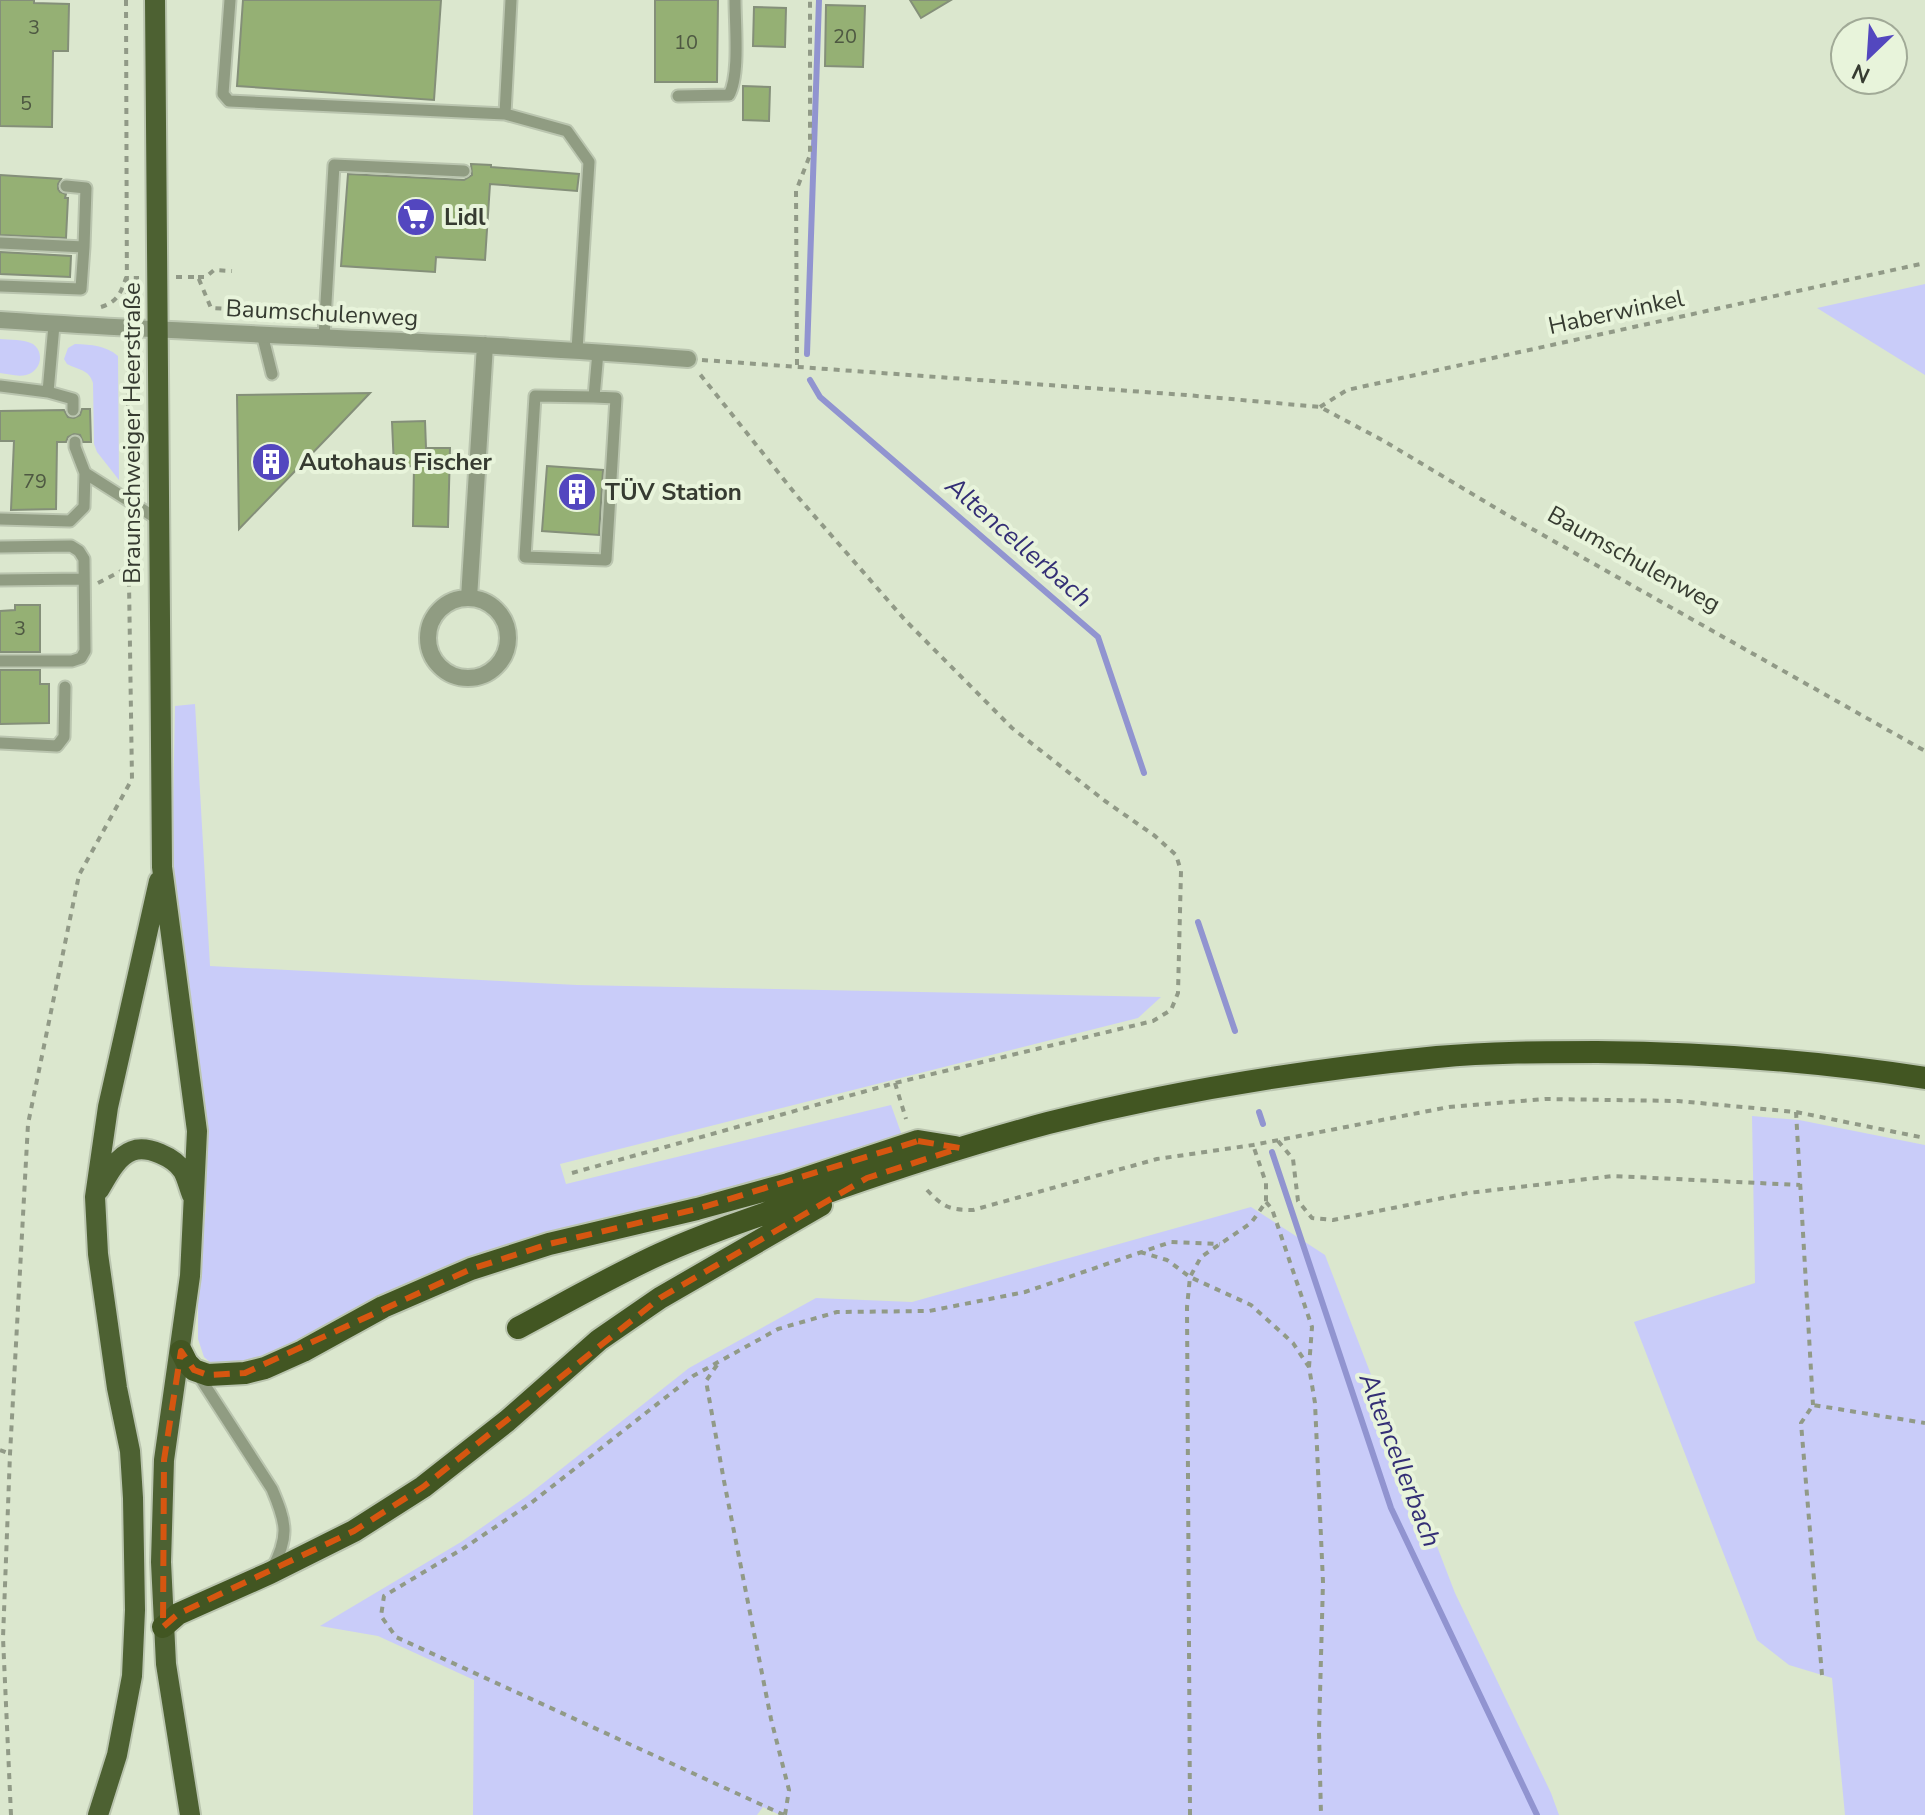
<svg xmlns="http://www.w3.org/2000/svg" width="1925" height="1815" viewBox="0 0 1925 1815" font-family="'Nunito Sans',sans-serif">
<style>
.green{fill:#c9ccf9}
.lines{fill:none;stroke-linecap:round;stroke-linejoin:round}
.stream{stroke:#9194d0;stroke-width:6}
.building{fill:#95b074;stroke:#848f79;stroke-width:2}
.service-casing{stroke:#bac5af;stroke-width:15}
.minor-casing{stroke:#bac5af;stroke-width:20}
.primary-casing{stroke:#bac5af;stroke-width:24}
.trunk-casing{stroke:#bac5af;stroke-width:26}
.path{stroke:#919a87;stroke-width:4;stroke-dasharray:6 6;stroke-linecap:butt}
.service{stroke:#909c82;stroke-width:11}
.minor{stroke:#909c82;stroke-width:16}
.primary{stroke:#4d6132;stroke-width:20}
.trunk{stroke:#425622;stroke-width:22}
.marked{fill:none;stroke:#d65610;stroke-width:6;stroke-dasharray:16 10;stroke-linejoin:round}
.labels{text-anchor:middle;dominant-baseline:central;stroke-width:8;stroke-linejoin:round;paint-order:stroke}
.number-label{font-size:20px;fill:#4e5842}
.poi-label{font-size:24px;font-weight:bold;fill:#363b31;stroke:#e8f4db;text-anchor:start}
.street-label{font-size:24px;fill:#363b31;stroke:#e8f4db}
.water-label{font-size:26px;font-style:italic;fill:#332e75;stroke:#e8f4db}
</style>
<rect width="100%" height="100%" fill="#dbe7ce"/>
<path class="green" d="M1925 284V375L1817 308Z
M0 339C9 340 24 339 33 344 45 353 41 371 26 375 18 377 8 374 0 373Z
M75 344C92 345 105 345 118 356L119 480 97 452 94 444 93 383C89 369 78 370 67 364L64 359 68 348Z
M195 704 210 966 577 985 1161 997 1138 1018 560 1164 566 1184 891 1105 904 1141 691 1200 549 1233 464 1261 248 1367 212 1364 204 1357 198 1339V1277L206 1207 204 1131 172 866 175 706Z
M1752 1116 1799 1120 1925 1145V1815H1845L1832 1678 1789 1665 1757 1640 1634 1322 1755 1283Z
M1251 1207 1325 1255 1455 1593 1551 1793 1559 1815H780L763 1807 757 1815H473L474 1680 378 1636 320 1626 461 1542 527 1496 689 1368 816 1298 912 1302Z"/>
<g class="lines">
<path class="stream" d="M807 354 819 0
M810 380 820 397 1098 637 1144 773
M1198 922 1235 1031
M1259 1112 1263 1124
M1272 1152 1391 1508 1537 1815"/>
</g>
<path class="building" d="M0 0H34V3L69 4 68 51H53L52 127 0 126Z
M243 0H441L434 100 237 86Z
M655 0H718L717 82H655Z
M910 0H951L921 18Z
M826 5 865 6 863 67 825 66Z
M754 7 786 8 785 47 753 46Z
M743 86 770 87 769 121 743 120Z
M471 164 491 165V167L579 174 577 191 490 184 485 260 436 257 435 272 341 266 348 174 464 180 472 175Z
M0 175 61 179 58 184V189L60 192 66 194 65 198H68L66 238 0 235Z
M0 252 71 256 70 277 0 274Z
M370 393 328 437 239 529 237 395Z
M82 409H90L91 442H83L80 435 74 434 68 437 66 442H57L56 509 11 510 14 441H0V411L64 410 68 417 74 418 80 415Z
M425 421 426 448H450L448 527 413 526 414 466 394 467 392 422Z
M547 466 603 470 599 535 542 531Z
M15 605H40V652H0V611L15 610Z
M0 670H40V684H49V723L0 724Z"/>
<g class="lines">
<defs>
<path id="service" d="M230 0 223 94 229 101 505 114 567 131 589 162 577 350
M678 96 729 95C740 75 735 25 735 0
M505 114 511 0
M66 186 86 188 84 247
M0 243 84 247 81 289 0 286
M54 325 48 392 73 399V410
M262 334 272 374
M324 337 334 165 464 171
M0 386 48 392
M594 397 616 398 606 560 525 557 535 396 594 397 598 352
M85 473 159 520
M0 519 70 521 84 507 85 473 75 447V442
M0 547 71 546 79 551 84 559 85 651 81 658 72 661H0
M0 580 84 579
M0 743 57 746 64 737 65 687
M197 1373 272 1489C286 1522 290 1536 272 1569"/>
<path id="minor" d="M0 320C229 336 459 340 688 359
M428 638a40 40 0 1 1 80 0a40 40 0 1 1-80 0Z
M469 598 485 345"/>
<path id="primary" d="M155 0 162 867 197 1131 190 1276 164 1460 161 1562 166 1664 190 1815
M99 1190C107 1177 116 1157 132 1151 147 1145 174 1157 183 1171 187 1178 189 1188 192 1195
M98 1815 117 1755 132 1676 135 1610 133 1498 130 1451 117 1388 98 1254 95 1197 108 1107 159 881"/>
<path id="trunk" d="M518 1328C565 1303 612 1276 660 1254 718 1228 779 1209 839 1188 908 1164 977 1142 1048 1123 1175 1091 1307 1070 1437 1057 1490 1052 1544 1052 1597 1052 1707 1053 1817 1061 1925 1078
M181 1351 187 1363 194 1370 208 1375 245 1373 265 1368 303 1351 383 1307 471 1269 549 1244 697 1209 788 1184 918 1141 955 1147
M163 1627 178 1614 270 1573 354 1531 423 1487 507 1421 599 1340 660 1298 821 1205"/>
</defs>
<use href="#service" class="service-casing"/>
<use href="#minor" class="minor-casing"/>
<use href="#primary" class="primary-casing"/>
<use href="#trunk" class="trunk-casing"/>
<path class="path" d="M126 0 127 312
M176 277H198L211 308 312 314
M198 277H206L214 270 232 271
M101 307C117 302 121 293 126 278H139
M128 345V484
M702 360 1186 395 1320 407 1384 441 1504 513 1925 751
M797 365 796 191 810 155V0
M1320 407 1347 390 1925 263
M98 583 129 567
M895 1083 906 1119
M1796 1112 1813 1405
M1278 1141 1293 1159 1298 1201 1312 1218 1333 1220 1468 1193 1613 1176 1800 1185
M572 1173 895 1083 1153 1021 1171 1010 1178 993 1181 871 1176 855 1155 836 1105 801 1012 728 905 620 797 496 699 373
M927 1190C943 1207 949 1210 973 1210L1157 1159 1253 1145 1449 1107 1546 1099 1678 1101 1796 1112 1925 1138
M1266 1202 1272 1209 1312 1327 1309 1367
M1140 1252 1167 1260 1190 1277 1251 1305 1293 1343 1309 1367 1315 1403 1323 1582 1319 1732 1321 1815
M717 1365 706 1381 724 1481 771 1719 789 1790 785 1815
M0 1450 10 1454
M1822 1675 1801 1423 1813 1405 1925 1423
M11 1815 3 1638 10 1454 28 1124 79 875 132 779 128 517
M784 1815 396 1637 381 1616 384 1596 464 1548 531 1503 693 1376 778 1329 837 1312 929 1311 1025 1292 1171 1242 1220 1244
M1190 1815 1187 1307 1190 1277 1201 1257 1251 1223 1266 1202V1183L1253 1145"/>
<use href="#service" class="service"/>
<use href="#minor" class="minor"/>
<use href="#primary" class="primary"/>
<use href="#trunk" class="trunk"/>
</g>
<path class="marked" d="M918 1141 960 1148 867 1178 660 1298 423 1487 354 1531 178 1614 163 1627 164 1460 181 1351 194 1370 208 1375 245 1373 471 1269 549 1244 697 1209Z"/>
<defs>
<symbol id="supermarket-disc" viewBox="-11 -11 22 22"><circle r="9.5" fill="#5347bf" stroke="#e8f4db"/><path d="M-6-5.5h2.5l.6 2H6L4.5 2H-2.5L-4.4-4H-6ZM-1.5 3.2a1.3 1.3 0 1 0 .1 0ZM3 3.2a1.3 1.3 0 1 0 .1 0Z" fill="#fff"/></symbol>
<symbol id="building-disc" viewBox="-11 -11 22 22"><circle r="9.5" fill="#5347bf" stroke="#e8f4db"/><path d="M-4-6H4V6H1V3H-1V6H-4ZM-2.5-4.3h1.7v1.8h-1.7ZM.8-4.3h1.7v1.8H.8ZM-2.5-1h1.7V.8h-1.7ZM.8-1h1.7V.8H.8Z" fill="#fff"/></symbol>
</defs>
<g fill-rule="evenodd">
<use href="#supermarket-disc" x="394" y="195" width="44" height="44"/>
<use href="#building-disc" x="249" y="440" width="44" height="44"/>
<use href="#building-disc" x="555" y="470" width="44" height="44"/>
</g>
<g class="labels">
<g class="number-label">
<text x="34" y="27">3</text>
<text x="845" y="36">20</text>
<text x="686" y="42">10</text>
<text x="26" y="103">5</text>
<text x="35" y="481">79</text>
<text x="20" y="628">3</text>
</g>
<g class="poi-label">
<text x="444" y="217">Lidl</text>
<text x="299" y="462">Autohaus Fischer</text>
<text x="605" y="492">TÜV Station</text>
</g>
<g class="street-label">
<text transform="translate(1616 312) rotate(-12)">Haberwinkel</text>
<text transform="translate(322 313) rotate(3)">Baumschulenweg</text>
<text transform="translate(132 433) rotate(-90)">Braunschweiger Heerstraße</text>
<text transform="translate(1634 559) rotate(29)">Baumschulenweg</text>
</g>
<g class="water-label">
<text transform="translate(1019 542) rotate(41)">Altencellerbach</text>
<text transform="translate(1400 1460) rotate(69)">Altencellerbach</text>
</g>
</g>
<g transform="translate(1869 56) rotate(205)"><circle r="38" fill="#e8f4db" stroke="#a1aa97" stroke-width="2"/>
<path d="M0-6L14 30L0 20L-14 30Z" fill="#5347bf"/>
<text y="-12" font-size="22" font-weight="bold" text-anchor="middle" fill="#363b31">N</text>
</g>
</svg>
